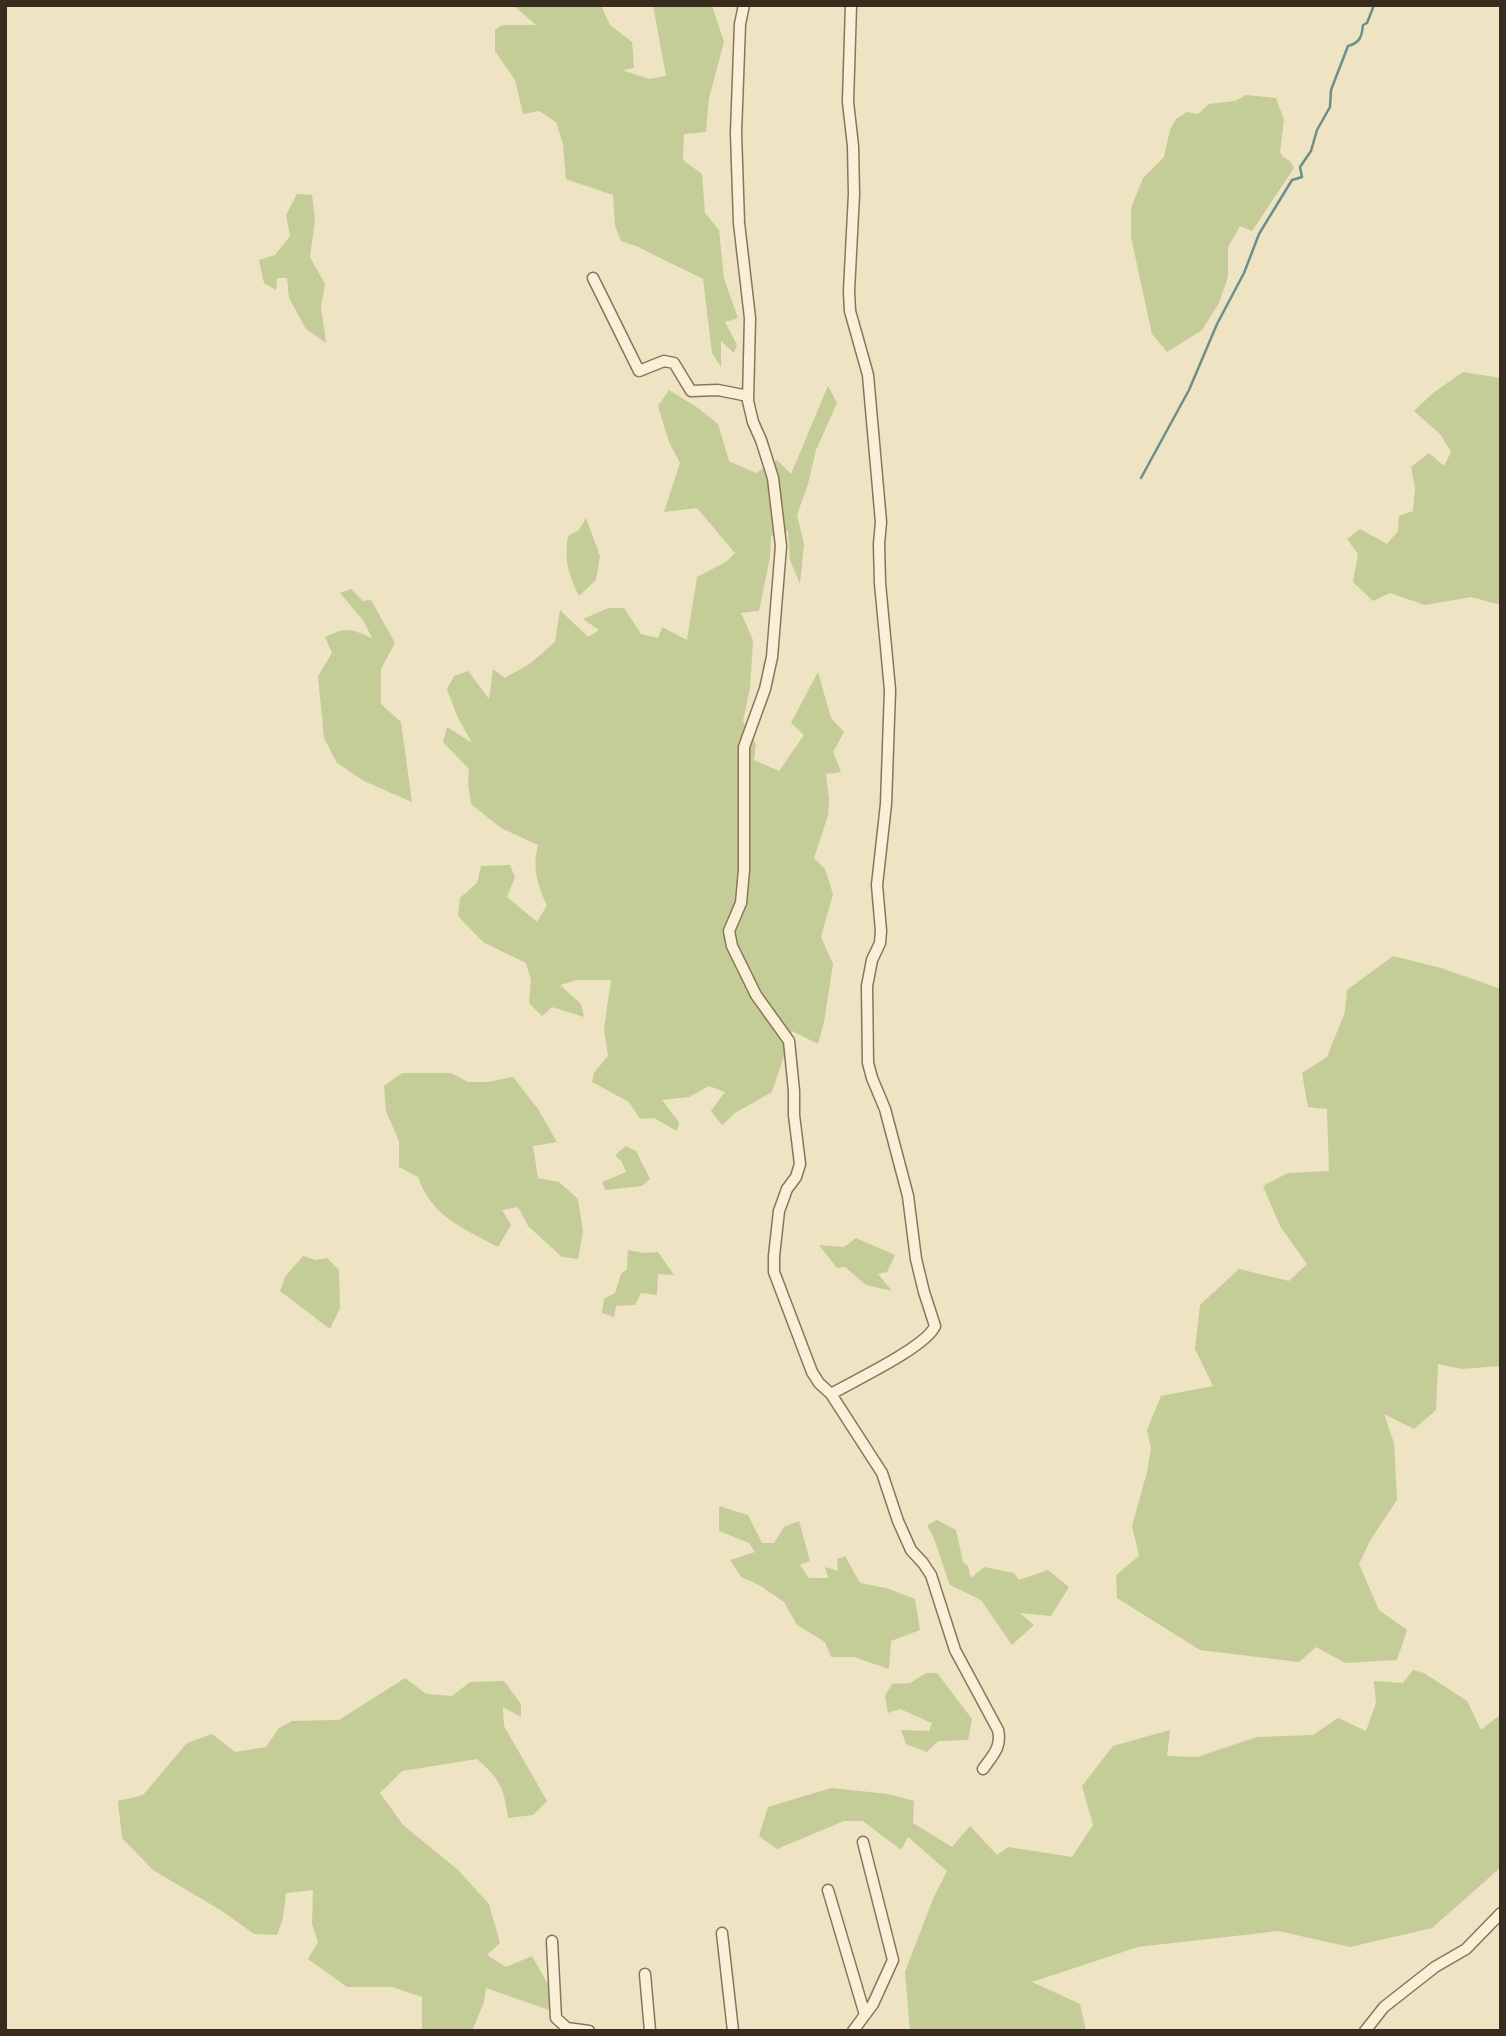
<svg xmlns="http://www.w3.org/2000/svg" width="1506" height="2036" viewBox="0 0 1506 2036" font-family="'Crimson Pro',serif">
<style>
.green{fill:#c4cc97}
.lines{fill:none;stroke-linecap:round;stroke-linejoin:round}
.stream{stroke:#6c8f88;stroke-width:2.5}
.minor-casing{stroke:#89755a;stroke-width:13}
.minor{stroke:#f9f0d7;stroke-width:10}
</style>
<rect width="100%" height="100%" fill="#eee3c3"/>
<path class="green" d="M513 5H601L610 25 632 42 634 68 622 70 649 79 666 76 653 5H712L724 42 709 98 706 132 684 134 683 160 702 174 705 213 719 230 724 279 738 318 725 322 737 345 734 353 721 341V367L712 353 703 279 636 246 621 241 615 226 613 195 566 179 563 144 556 122 539 111 523 114 515 80 495 51V30L502 25H536Z
M1246 95 1276 98 1284 120 1280 152 1283 157 1290 161 1294 168 1252 231 1240 226 1228 247V277L1219 303 1202 330 1167 352 1152 334 1131 237V208L1143 178 1164 157 1170 130 1176 119 1187 112 1198 114 1209 104 1235 101Z
M297 194 312 195 315 219 310 257 325 284 321 307 326 343 306 329 289 298 287 278H277L276 290 264 283 259 260 275 255 290 236 286 215Z
M1463 372 1501 378V605L1471 597 1425 605 1390 593 1373 601 1353 582 1358 554 1347 539 1360 529 1387 544 1398 531 1399 516 1413 511 1415 488 1411 467 1429 453 1444 466 1451 452 1440 434 1414 411 1433 393Z
M828 386 837 403 816 450 808 484 797 515 804 544 800 584 790 560 788 531 771 536 770 557 759 611 741 613 753 640 750 688 743 721 756 744 754 760 779 771 804 735 791 723 818 672 831 718 844 732 833 752 841 772 826 774 829 801 828 815 814 858 825 869 833 894 821 937 833 964 824 1022 818 1044 792 1031 772 1092 735 1113 722 1125 711 1111 725 1092 709 1086 689 1097 662 1100 679 1122 677 1131 654 1118 640 1119 629 1102 592 1082 594 1073 608 1056 604 1029 611 980H577L560 985 581 1004 584 1017 552 1007 542 1016 529 1003 531 980 526 963 483 942 458 916 460 898 477 883 481 866 510 865 515 877 507 897 537 922 547 905C537 884 532 868 538 845L501 828 471 804 468 783 469 769 443 742 447 727 472 743 457 716 447 689 454 676 468 671 489 699 493 669 505 678 531 663 555 642 560 610 588 637 599 630 583 619 608 608H624L641 634 658 638 662 627 687 640 697 577 726 562 735 553 697 508 664 512 680 463 669 442 658 406 669 390 698 408 718 424 729 461 756 473 777 460 791 474Z
M586 518 600 556 596 580 579 596C568 573 564 561 568 536L579 530Z
M351 589 363 601 371 600 395 643 381 669V704L401 722 412 802 364 781 337 763 324 738 318 676 332 653 325 637C347 626 351 629 372 638L363 620 340 593Z
M1393 956 1441 968 1501 989V1366L1462 1369 1438 1364 1436 1410 1414 1429 1384 1414 1394 1443 1397 1500 1371 1539 1359 1564 1379 1610 1407 1630 1397 1660 1345 1663 1316 1647 1299 1662 1200 1650 1117 1598 1116 1575 1139 1556 1132 1526 1147 1472 1151 1448 1147 1430 1161 1396 1213 1386 1195 1349 1200 1305 1239 1269 1289 1281 1307 1264 1280 1226 1263 1186 1288 1173 1329 1171 1327 1109 1308 1107 1302 1073 1327 1057 1345 1012 1347 990Z
M402 1073H451L468 1082H488L513 1077 538 1109 557 1142 533 1146 538 1178 559 1182 578 1199 583 1232 578 1259 562 1257 528 1226 518 1207 502 1210 511 1225 498 1247C463 1228 432 1217 418 1177L399 1167V1141L386 1111 384 1086Z
M626 1146 636 1151 650 1179 642 1186 605 1190 602 1182 626 1172 622 1162 615 1155Z
M856 1238 895 1255 887 1272 878 1274 892 1291 866 1285 845 1267 837 1268 819 1245 844 1247Z
M628 1250 644 1253 658 1252 674 1275 658 1274 657 1295 641 1293 635 1305 616 1306 614 1317 602 1313 604 1299 615 1293 621 1274 627 1269Z
M303 1256 316 1260 327 1258 339 1270 340 1308 330 1329 280 1291 285 1277Z
M719 1506 748 1515 762 1543H774L784 1527 799 1521 810 1561 800 1565 809 1578H828L825 1567 838 1571 837 1559 845 1556 860 1583 886 1588 915 1599 920 1630 891 1641 889 1669 854 1657H831L825 1642 797 1625 784 1602 759 1585 741 1577 730 1560 755 1552 749 1543 719 1531Z
M937 1520 956 1530 963 1562 968 1566 971 1578 984 1567 1014 1573 1019 1580 1048 1570 1069 1587 1051 1616 1020 1613 1034 1625 1012 1645 981 1600 950 1585C942 1566 938 1542 927 1525Z
M1413 1670 1424 1673 1467 1701 1481 1730 1501 1714V1867L1432 1928 1350 1947 1278 1931 1138 1947 1032 1982 1080 2004 1086 2031H910L905 1972 933 1899 947 1871 908 1837 901 1850 863 1821H844L777 1849 759 1836 768 1807 831 1788 888 1794 914 1801 913 1823 952 1847 970 1826 997 1855 1008 1847 1072 1857 1093 1825 1082 1786 1113 1746 1170 1730 1167 1756 1197 1757 1257 1737 1313 1735 1338 1718 1366 1731 1376 1703 1374 1681 1403 1683Z
M926 1673H937L972 1719 968 1740 938 1741 927 1752 906 1744 901 1730 929 1731 932 1723 900 1709 888 1713 885 1696 892 1684 910 1683Z
M405 1678 426 1694 452 1696 470 1682 504 1681 521 1704V1717L503 1707 504 1726 547 1801 533 1815 508 1818C504 1788 500 1779 477 1759L402 1771 380 1793 403 1825 458 1870 489 1904 500 1943 487 1955 506 1967 532 1956 554 1995 552 2011 486 1988 484 2002 472 2031H422V1997L392 1987H347L308 1959 318 1942 312 1924 313 1890 286 1893 283 1918 277 1935 254 1934 222 1911 153 1870 122 1838 118 1801 143 1795 187 1743 212 1734 235 1752 266 1747 279 1728 292 1721 339 1720Z"/>
<g class="lines">
<path class="stream" d="M1141 478 1189 390 1217 324 1244 273 1259 234 1292 180 1302 177 1300 167 1311 151 1317 130 1330 107 1331 90 1348 46C1360 43 1362 36 1363 25L1367 23 1374 5"/>
<defs>
<path id="minor" d="M744 5 740 24 736 133 739 223 750 318 748 401 753 422 761 440 773 478 781 546 772 657 765 689 744 747V870L741 903 729 931 732 946 756 995 789 1041 794 1091V1115L800 1164 796 1177 787 1189 779 1211 774 1256V1272L812 1372 819 1383 831 1394 882 1473 898 1521 911 1550 923 1563 931 1575 955 1650 998 1730C1002 1747 993 1755 983 1769
M593 278 639 371 664 361 674 363 691 391 718 390 748 396
M831 1394C854 1381 926 1347 935 1326L924 1292 916 1259 908 1196 885 1109 872 1078 868 1063 867 986 872 960 880 943 881 931 877 885 886 804 890 690 880 583 879 544 881 522 868 375 850 311 849 291 854 194 853 146 848 102 851 5
M828 1890 865 2015
M722 1933 733 2031
M552 1941 556 2018 567 2028 589 2031
M645 1974 650 2031
M853 2031 873 2004 893 1960 863 1842
M1365 2031 1384 2007 1435 1967 1466 1949 1501 1913"/>
</defs>
<use href="#minor" class="minor-casing"/>
<use href="#minor" class="minor"/>
</g>
<rect width="1506" height="2036" fill="none" stroke="#392c1e" stroke-width="14"/>
</svg>
